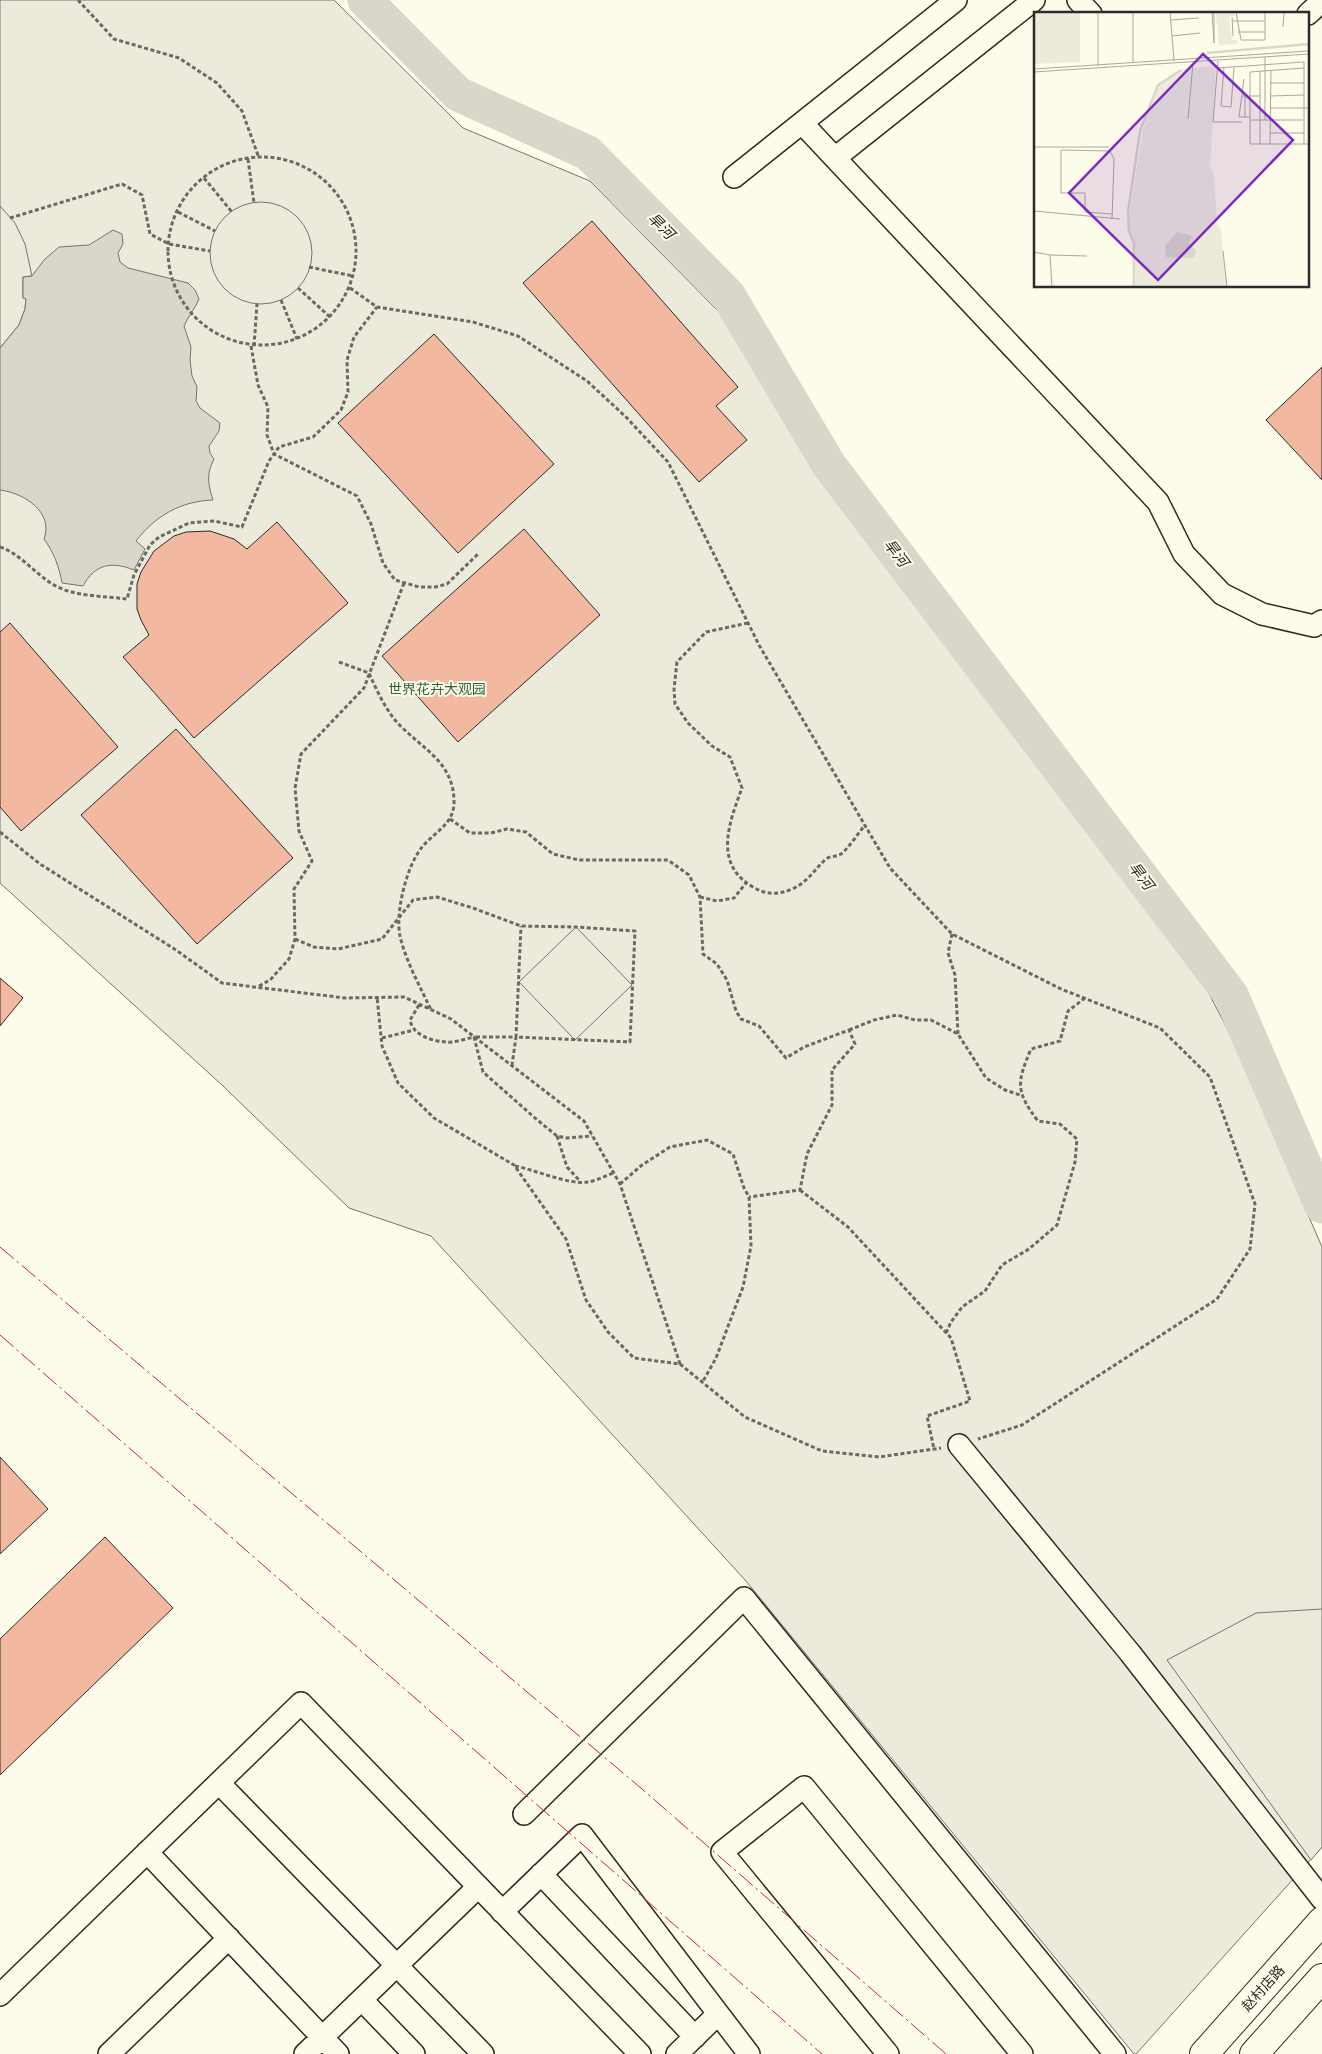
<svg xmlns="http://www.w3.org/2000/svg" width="1322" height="2054" viewBox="0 0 1322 2054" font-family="Raleway,'Noto Sans SC',sans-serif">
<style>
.green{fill:#ecebdb;stroke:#74746e}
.parking{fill:#eceadb;stroke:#74746e}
.water{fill:#d8d7c9;stroke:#74746e}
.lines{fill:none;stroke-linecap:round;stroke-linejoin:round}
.river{stroke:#d8d7c9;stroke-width:35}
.building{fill:#f2b8a0;stroke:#2b2b2b}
.minor-casing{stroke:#2b2b2b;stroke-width:24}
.major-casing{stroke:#2b2b2b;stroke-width:30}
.path{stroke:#6a6964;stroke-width:3;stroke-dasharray:4 2.5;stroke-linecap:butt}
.minor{stroke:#fdfbea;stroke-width:21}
.major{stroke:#fdfbea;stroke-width:28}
.power{stroke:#c62828;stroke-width:1;stroke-dasharray:18 4 2.5 4;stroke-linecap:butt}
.labels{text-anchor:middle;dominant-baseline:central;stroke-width:4;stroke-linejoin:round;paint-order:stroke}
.park-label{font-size:14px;fill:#34623c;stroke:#fdfbea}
.street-label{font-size:14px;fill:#2b2b2b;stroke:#fdfbea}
.water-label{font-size:15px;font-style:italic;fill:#2b2b2b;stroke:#fdfbea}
.inset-river{fill:none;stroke:#d8d7c9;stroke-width:2.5}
.inset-road{fill:none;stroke:#a9a89e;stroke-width:1}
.view{fill:#7b2cbf;fill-opacity:0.15;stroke:#7b2cbf;stroke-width:2.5}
.inset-edge{fill:none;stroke:#2b2b2b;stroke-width:2.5}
</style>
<rect width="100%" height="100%" fill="#fdfbea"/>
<path class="green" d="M0 0H334L463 128 590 181 721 314 826 488 1168 915 1229 1032 1322 1247V1847L1136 2054H1134L746 1581 431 1236 349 1208 222 1085 0 883Z"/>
<path class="parking" d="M210 253a51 51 0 1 1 102 0a51 51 0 1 1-102 0Z
M0 206 15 223 25 244 32 276 23 277V298H26L25 309 19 325 0 348Z
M576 927 632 985 575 1040 519 982Z
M1322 1609V1847L1311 1860 1167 1660 1256 1613Z"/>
<path class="water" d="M113 230 122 234 123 244 118 253 120 262 128 268 188 283 195 290 199 299C195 309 188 316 184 326L191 347 190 360 192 376 197 387 196 401 200 408 220 423 219 431 209 446 210 453 214 459C206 474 208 484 213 500 181 501 155 516 136 541L145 549 134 570C111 561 95 564 83 586L62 583C59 566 54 553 44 539 54 512 24 493 0 490V348L19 325 25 309 26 299 23 298V277L32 276 44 260 59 247 89 245Z"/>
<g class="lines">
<path class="river" d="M365 0 458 94 588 153 728 295 829 465 1231 995 1322 1206"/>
</g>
<path class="building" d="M592 221 738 387 716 406 747 440 699 482 523 283Z
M434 334 554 464 458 553 338 423Z
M1322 367V480L1266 420Z
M277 522 348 603 194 738 123 657 149 635 141 620 137 609V584L141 572 154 551 174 536 186 532 210 531 234 539 247 549Z
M524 529 600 615 458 742 382 656Z
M10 623 118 747 21 831 0 807V632Z
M176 729 293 858 197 944 81 815Z
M0 978 23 998 0 1026Z
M0 1457 48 1509 0 1554Z
M105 1537 173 1608 0 1775V1639Z"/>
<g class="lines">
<defs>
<path id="minor" d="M1078 0 1091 14
M1308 14 1322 1
M802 123 1158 502 1184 554 1222 594 1262 614 1314 626 1322 621
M835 158 1034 0
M734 177 956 0
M959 1445 1130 1653 1322 1899
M219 1783 483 2054
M524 1814 744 1598 1115 2054
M147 1852 338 2054
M541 1874 695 2037
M502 1912 582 1835 749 2054
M0 1995 301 1703 640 2054
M362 2000 414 2054
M109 2054 229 1938
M305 2054 478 1887
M677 2054 718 2014
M888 2054 722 1852 804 1787 1022 2054"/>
<path id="major" d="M1204 2054 1322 1921
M1254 2054 1322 1978"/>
</defs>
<use href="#minor" class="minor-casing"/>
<use href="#major" class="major-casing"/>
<path class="path" d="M78 0 114 39 179 58 217 83 242 111 259 158
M168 251a94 94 0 1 1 188 0a94 94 0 1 1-188 0Z
M248 159 254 203
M204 178 232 212
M178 212 215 231
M10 218 122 184 142 195 150 234 169 244 210 251
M309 267 353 276
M298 288 330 317
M350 288 377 307 473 322 518 336 587 381 626 417 668 462 759 645 890 868 952 934 1061 989 1160 1028 1210 1077 1255 1204 1250 1249 1217 1299 1022 1425 978 1439
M281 300 297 339
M251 346 258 385 268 407 267 435 274 454 357 496 371 524 383 563 395 580 419 587H435L447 584 478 554
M254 346 257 304
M0 547C21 554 35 574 54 585 75 597 105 596 127 599L134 575 150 545 159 537 189 523 214 521 242 527 269 461 279 447 313 437 341 410 348 392 347 360 354 337 377 307
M748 623 706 632 677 662 674 689 675 704 688 723 712 746 730 757 742 788C729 823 713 864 753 887 766 895 778 895 792 889 808 882 814 870 826 859 830 856 836 857 841 854 848 849 859 832 865 825
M339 662 369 673C376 689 384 706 395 720 419 748 455 760 454 804 453 824 435 832 423 846 407 864 395 912 400 936 406 962 420 986 431 1010
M450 819 470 833H491L507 829 526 832 553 854 579 860H668L689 875 700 897 703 954 717 964 727 980 736 1011 741 1019 759 1026 786 1058 804 1047 849 1030 855 1044 832 1070V1105L807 1154 800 1190 749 1197
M0 832 40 864 176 950 222 983 345 998 404 997 451 1019 584 1121 620 1184 680 1364 634 1358 608 1332 586 1300 566 1239 514 1165 434 1118 398 1083 382 1046 377 997
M700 897 717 901 734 898 746 883
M952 934 948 953 955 975 958 1034
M295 939 314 947 338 949 382 939 413 900 437 897 473 908 521 926 576 927 635 931 630 1042 516 1037 521 926
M259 986 270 980 289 959 295 939 294 889 312 861 299 831 295 788 301 754 364 688 404 583
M419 1005 410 1020C413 1035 431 1041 446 1042 454 1043 465 1039 474 1037L483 1072 535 1118 557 1136 567 1138 592 1136
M849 1030 874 1020 897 1015 915 1020H931L958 1034 986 1078 1005 1090 1023 1096
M476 1037H516L512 1065
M382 1038 414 1030
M557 1136 567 1167 580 1181
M515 1166C536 1170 568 1185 588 1182 596 1181 605 1176 613 1173
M620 1184 642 1165 670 1147 707 1140 733 1154 744 1188 749 1197 751 1246 743 1287 716 1358 702 1383
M800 1190 848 1227 951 1338 970 1401 927 1416 934 1449
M946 1333 951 1322 962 1307 985 1291 1002 1265 1029 1249 1057 1225 1075 1162 1077 1139 1060 1124 1038 1121C1015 1091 1017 1082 1031 1049L1060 1041 1068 1011 1085 998
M680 1364 745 1417 822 1451 879 1457 941 1448"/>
<use href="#minor" class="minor"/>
<use href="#major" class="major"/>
<path class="power" d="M0 1247 642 1789 946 2054
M0 1335 822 2054"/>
</g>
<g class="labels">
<g class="park-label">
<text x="437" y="689">世界花卉大观园</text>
</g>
<g class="street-label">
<text transform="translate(1263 1988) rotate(-48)">赵村店路</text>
</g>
<g class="water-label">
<text transform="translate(661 226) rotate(45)">旱河</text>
<text transform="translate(896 553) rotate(53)">旱河</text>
<text transform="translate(1141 876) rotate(53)">旱河</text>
</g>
</g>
<g transform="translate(1034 12)">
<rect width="275" height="275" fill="#fdfbea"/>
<path d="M0 0H46V50L0 52ZM200 0V4H195L198 28H203V32L185 33 182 1ZM182 54 176 155 180 163 183 212 187 218 193 275H102L101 229 96 217V199L109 117 125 73 138 62 153 56Z" fill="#ecebdb"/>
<path d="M143 220 158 224 155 231 162 239 160 246 132 245 131 234Z" fill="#d8d7c9"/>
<path class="inset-river" d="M173 41 275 32M100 275V231L95 219 94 200 106 119 124 73 147 58"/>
<path class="inset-road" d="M99 0V51M136 0 140 49M178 0 180 31V0M202 0 207 28H231V0M198 5 199 24M137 8 165 6M198 9H231M249 15 250 0M204 20H231M138 24 166 21M184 49 179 110H208M64 54V0M190 55 187 94 197 95 200 55M183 56 270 50V132H275M270 56 216 60V132H270M0 57 275 39M226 59V132M0 60 275 42M210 67 205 105H216M236 71H270M208 84H226M236 84 270 83M237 96H275M211 105V84M154 107 159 51M216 108H269M231 108V45M236 121H270M236 132 237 58M0 135H75M0 199 86 207M78 207 80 147 76 139 27 138V181H51V200L78 202M189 239 193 275M0 240 16 243 18 275M16 243 53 244"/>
<path class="view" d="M169 42 259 128 124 268 35 181Z"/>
<rect width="275" height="275" class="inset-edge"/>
</g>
</svg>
